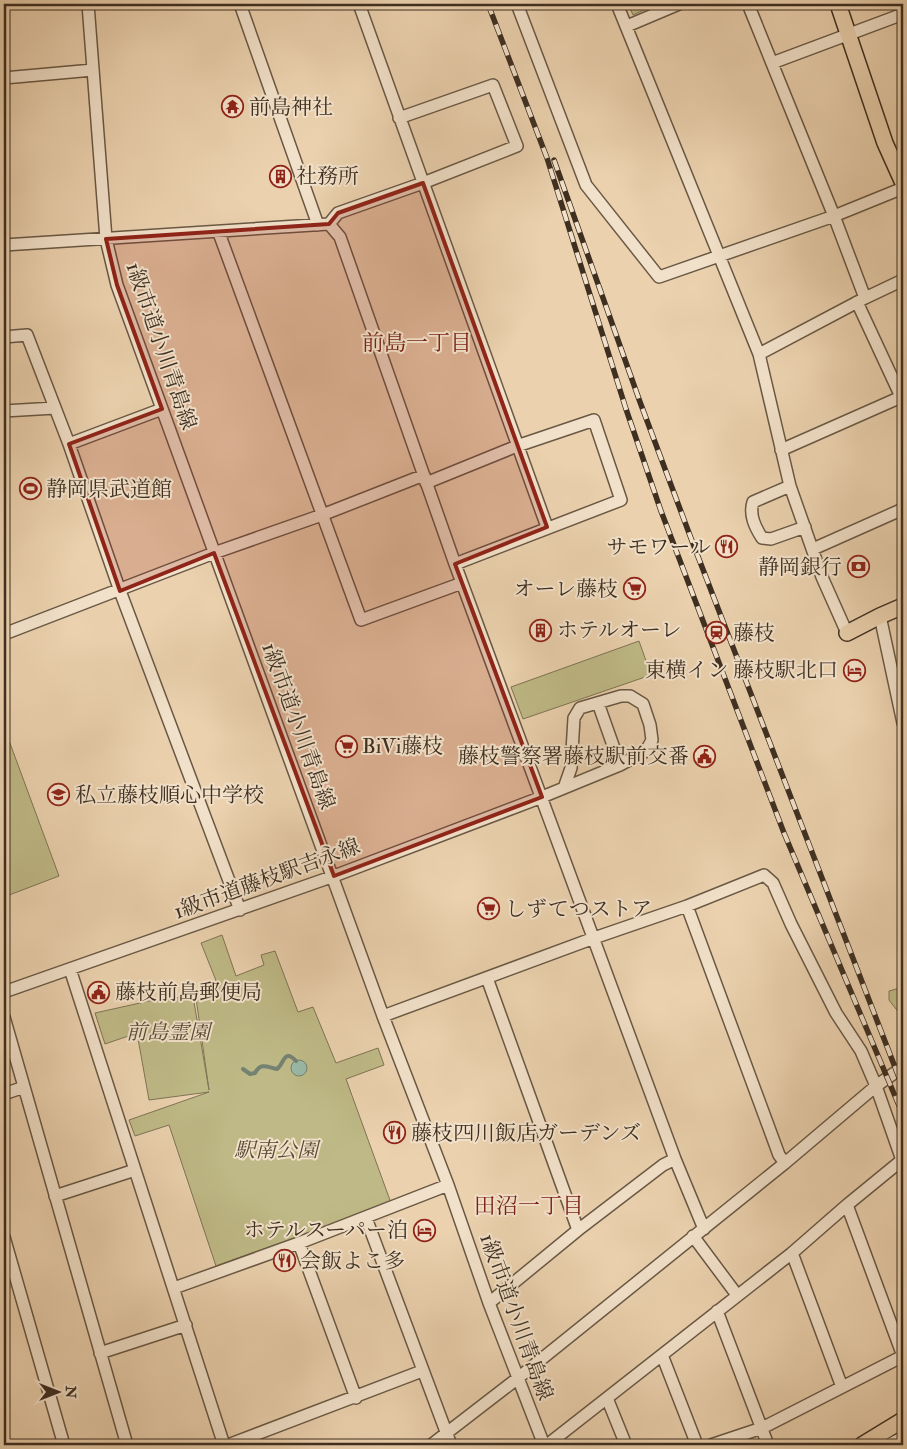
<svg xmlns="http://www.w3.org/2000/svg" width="907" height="1449" viewBox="0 0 907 1449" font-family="'IM FELL Double Pica','Noto Serif JP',serif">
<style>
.green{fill:#beb986;stroke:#7e7454}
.water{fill:#99b8a6;stroke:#758171}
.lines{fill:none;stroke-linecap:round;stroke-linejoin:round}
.stream{stroke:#758171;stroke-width:4}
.minor-casing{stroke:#695844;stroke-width:14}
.major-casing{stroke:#3e2f21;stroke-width:18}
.minor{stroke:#f2e1ca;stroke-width:11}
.major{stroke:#ebd1ae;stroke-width:15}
.rail-casing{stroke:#3e2f21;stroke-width:5.5}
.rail{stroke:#f2e1ca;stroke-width:4;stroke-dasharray:11;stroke-linecap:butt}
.marked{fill:#8f2418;fill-opacity:0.2;stroke:#8f2418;stroke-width:4;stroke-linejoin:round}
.labels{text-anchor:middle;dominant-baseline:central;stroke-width:4;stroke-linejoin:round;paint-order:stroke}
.poi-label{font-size:21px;fill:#3e2f21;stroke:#f2e1ca;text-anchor:start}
.street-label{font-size:21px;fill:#3e2f21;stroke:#f2e1ca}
.park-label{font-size:21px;font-style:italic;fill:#584b35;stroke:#f2e1ca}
.neighbourhood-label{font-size:22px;fill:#7a1f14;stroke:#f2e1ca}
</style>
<rect width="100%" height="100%" fill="#ebd1ae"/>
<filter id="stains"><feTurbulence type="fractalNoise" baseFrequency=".004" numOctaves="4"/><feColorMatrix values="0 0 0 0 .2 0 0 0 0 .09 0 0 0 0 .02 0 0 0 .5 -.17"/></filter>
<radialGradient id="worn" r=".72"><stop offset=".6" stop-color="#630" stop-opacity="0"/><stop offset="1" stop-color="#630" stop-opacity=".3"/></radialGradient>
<path class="green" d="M628 4H657L633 15Z
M639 641 651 675 523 719 511 687Z
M4 727 59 876 4 897Z
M222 935 236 976 264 965 261 955 275 951 298 1012 313 1007 336 1063 378 1048 384 1065 346 1079 391 1203 216 1266 169 1125 135 1136 129 1120 209 1092 149 1100 137 1033 105 1044 95 1013 149 1001 193 996 209 1090 195 991 217 983 201 943Z
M903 987V1018L889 1000V991Z"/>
<path class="water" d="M291 1068a8 8 0 1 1 16 0a8 8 0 1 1-16 0Z"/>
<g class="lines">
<path class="stream" d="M243 1069 250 1074 255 1073C261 1062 267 1067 277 1069 284 1064 284 1048 296 1061"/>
<defs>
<path id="minor" d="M88 4 106 239 117 285 383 1016 448 1185 489 1303 544 1445
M240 4 318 225
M359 4 547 527
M517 4 586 185 659 277 834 216 903 188
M617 4 759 354 790 486 822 577 847 633
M748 4 834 216 865 298
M627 26 679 4
M772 63 903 14
M4 78 93 70
M329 224 338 213 423 183 517 146 493 85 399 118
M219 233 361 620 462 583
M4 245 329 224 340 237 455 564 675 1159 704 1229
M857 302 903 401
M4 337 27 335 69 444 120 591 240 910
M759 354 865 298 903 280
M4 411 55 408
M69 444 162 409
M781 450 901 397
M426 483 517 446 594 420 621 500 455 564
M790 486 753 502C749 515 755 527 762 538L771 539 805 527
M813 549 903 509
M880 616 903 723
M4 634 214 553 322 515 424 475
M598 703 620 765
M687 906 779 1155 785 1163
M70 969 224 1445
M487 978 578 1230
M4 992 334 876 542 797 564 788 571 768 574 718 580 708 621 696H630L643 704 650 725 652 740 646 751 620 765 542 797
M383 1016 594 938 687 906 764 875 773 883 791 924 836 1013 861 1051 876 1086 903 1163
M4 1017 127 1445
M4 1094 24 1087
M55 1196 135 1170
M847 1205 903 1356
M366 1218 451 1445
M693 1236 737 1295
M4 1237 64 1445
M299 1243 356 1398
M792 1253 842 1387
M174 1288 299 1243 448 1185
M489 1303 578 1230 663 1165 675 1159
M717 1311 768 1445
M100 1353 186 1325
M662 1355 697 1445
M607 1398 626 1445
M228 1445 422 1371
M431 1445 518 1378 785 1163 876 1086 903 1067
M547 1445 792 1253 847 1205 902 1160
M711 1445 762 1428 903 1356
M888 1445 903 1437"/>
<path id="major" d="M838 4 885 143 903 183
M847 633 880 616 903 606
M862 1445 903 1420"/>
</defs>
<use href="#minor" class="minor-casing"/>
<use href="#major" class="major-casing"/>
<use href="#minor" class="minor"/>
<use href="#major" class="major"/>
<defs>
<path id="rail" d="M488 4 547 158 626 409 661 511 784 833 903 1115
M554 160 640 402 692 541 903 1088"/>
</defs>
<use href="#rail" class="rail-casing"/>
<use href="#rail" class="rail"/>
</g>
<path class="marked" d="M423 183 547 527 455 564 542 797 334 876 214 553 120 591 69 444 162 409 117 285 106 239 329 224 338 213Z"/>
<defs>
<symbol id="temple-ring" viewBox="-11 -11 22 22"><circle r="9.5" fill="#f2e1ca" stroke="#8f2418" stroke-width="1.5"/><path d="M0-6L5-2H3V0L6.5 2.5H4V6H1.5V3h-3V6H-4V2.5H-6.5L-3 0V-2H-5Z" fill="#8f2418"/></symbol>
<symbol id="building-ring" viewBox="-11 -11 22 22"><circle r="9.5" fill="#f2e1ca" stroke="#8f2418" stroke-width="1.5"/><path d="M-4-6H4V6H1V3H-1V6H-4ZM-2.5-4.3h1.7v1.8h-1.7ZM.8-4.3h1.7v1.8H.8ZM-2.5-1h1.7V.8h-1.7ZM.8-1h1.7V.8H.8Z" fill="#8f2418"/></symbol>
<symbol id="stadium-ring" viewBox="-11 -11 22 22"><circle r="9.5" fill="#f2e1ca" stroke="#8f2418" stroke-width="1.5"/><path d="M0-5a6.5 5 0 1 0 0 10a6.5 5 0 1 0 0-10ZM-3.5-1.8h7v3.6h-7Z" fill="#8f2418"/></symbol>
<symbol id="restaurant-ring" viewBox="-11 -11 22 22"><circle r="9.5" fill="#f2e1ca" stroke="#8f2418" stroke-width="1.5"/><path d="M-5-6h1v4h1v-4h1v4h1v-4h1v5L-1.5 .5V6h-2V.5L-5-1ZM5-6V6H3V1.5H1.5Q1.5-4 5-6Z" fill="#8f2418"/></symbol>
<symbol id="bank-ring" viewBox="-11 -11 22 22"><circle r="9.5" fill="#f2e1ca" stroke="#8f2418" stroke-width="1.5"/><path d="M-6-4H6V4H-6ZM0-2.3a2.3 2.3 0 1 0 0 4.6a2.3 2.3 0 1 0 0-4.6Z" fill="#8f2418"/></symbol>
<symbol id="supermarket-ring" viewBox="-11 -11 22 22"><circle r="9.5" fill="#f2e1ca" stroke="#8f2418" stroke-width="1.5"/><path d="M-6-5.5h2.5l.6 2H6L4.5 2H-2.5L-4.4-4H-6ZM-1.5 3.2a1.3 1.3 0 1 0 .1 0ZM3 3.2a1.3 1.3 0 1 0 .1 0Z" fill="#8f2418"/></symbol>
<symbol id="station-ring" viewBox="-11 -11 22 22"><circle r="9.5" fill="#f2e1ca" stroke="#8f2418" stroke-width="1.5"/><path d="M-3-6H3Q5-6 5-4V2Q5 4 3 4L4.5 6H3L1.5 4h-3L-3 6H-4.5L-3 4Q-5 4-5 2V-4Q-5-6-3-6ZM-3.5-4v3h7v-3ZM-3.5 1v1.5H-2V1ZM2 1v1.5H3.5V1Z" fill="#8f2418"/></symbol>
<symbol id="hotel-ring" viewBox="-11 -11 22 22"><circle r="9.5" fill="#f2e1ca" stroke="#8f2418" stroke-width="1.5"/><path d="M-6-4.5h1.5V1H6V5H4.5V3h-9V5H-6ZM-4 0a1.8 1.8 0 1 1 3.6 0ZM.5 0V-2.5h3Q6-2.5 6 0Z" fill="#8f2418"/></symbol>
<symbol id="civic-ring" viewBox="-11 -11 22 22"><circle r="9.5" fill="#f2e1ca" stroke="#8f2418" stroke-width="1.5"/><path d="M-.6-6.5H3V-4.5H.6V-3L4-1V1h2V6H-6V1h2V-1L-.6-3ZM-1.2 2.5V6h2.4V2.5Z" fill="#8f2418"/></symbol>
<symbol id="school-ring" viewBox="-11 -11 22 22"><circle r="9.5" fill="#f2e1ca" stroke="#8f2418" stroke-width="1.5"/><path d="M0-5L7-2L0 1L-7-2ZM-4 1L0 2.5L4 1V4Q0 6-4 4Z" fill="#8f2418"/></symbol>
</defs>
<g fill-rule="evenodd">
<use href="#temple-ring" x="220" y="94" width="25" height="25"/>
<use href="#building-ring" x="268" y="164" width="25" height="25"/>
<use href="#stadium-ring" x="18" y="476" width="25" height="25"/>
<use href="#restaurant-ring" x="714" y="534" width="25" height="25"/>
<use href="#bank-ring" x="846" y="554" width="25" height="25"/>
<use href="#supermarket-ring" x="622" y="576" width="25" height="25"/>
<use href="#building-ring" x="528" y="618" width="25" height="25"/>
<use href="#station-ring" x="704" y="620" width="25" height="25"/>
<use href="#hotel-ring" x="842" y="658" width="25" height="25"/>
<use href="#supermarket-ring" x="334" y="734" width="25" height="25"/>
<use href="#civic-ring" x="692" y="744" width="25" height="25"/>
<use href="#school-ring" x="46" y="782" width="25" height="25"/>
<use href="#supermarket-ring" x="476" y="896" width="25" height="25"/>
<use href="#civic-ring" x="86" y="980" width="25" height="25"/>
<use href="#restaurant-ring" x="382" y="1120" width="25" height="25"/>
<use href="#hotel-ring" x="412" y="1218" width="25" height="25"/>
<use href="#restaurant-ring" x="272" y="1248" width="25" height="25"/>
</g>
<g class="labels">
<g class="poi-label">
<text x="249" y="107">前島神社</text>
<text x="296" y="176">社務所</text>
<text x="46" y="489">静岡県武道館</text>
<text x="711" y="547" text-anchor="end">サモワール</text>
<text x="842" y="567" text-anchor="end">静岡銀行</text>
<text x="618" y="589" text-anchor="end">オーレ藤枝</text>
<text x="557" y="630">ホテルオーレ</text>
<text x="733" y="633">藤枝</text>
<text x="838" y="670" text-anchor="end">東横イン 藤枝駅北口</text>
<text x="362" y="746">BiVi藤枝</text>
<text x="689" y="756" text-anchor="end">藤枝警察署藤枝駅前交番</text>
<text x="75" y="795">私立藤枝順心中学校</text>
<text x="505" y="909">しずてつストア</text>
<text x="115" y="992">藤枝前島郵便局</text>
<text x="411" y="1133">藤枝四川飯店ガーデンズ</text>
<text x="408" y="1230" text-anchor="end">ホテルスーパー泊</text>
<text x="300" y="1261">会飯よこ多</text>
</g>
<g class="street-label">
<text transform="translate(161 346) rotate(71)">1級市道小川青島線</text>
<text transform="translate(298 726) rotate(70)">1級市道小川青島線</text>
<text transform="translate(267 879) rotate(-20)">1級市道藤枝駅吉永線</text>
<text transform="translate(516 1317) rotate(70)">1級市道小川青島線</text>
</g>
<g class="park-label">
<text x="168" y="1032">前島霊園</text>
<text x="276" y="1150">駅南公園</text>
</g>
<g class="neighbourhood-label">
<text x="417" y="343">前島一丁目</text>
<text x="529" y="1206">田沼一丁目</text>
</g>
</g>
<rect width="907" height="1449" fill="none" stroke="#ebd1ae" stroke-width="20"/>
<rect x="5" y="5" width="897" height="1439" fill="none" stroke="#3e2f21" stroke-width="2.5"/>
<rect x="10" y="10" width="887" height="1429" fill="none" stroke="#3e2f21"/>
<g transform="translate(58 1392) rotate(90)" stroke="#f2e1ca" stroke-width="4" paint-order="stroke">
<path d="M0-4L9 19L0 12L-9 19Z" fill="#3e2f21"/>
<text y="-8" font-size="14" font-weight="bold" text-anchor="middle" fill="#3e2f21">N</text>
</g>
<rect width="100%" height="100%" filter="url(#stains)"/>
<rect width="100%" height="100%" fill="url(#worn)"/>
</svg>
